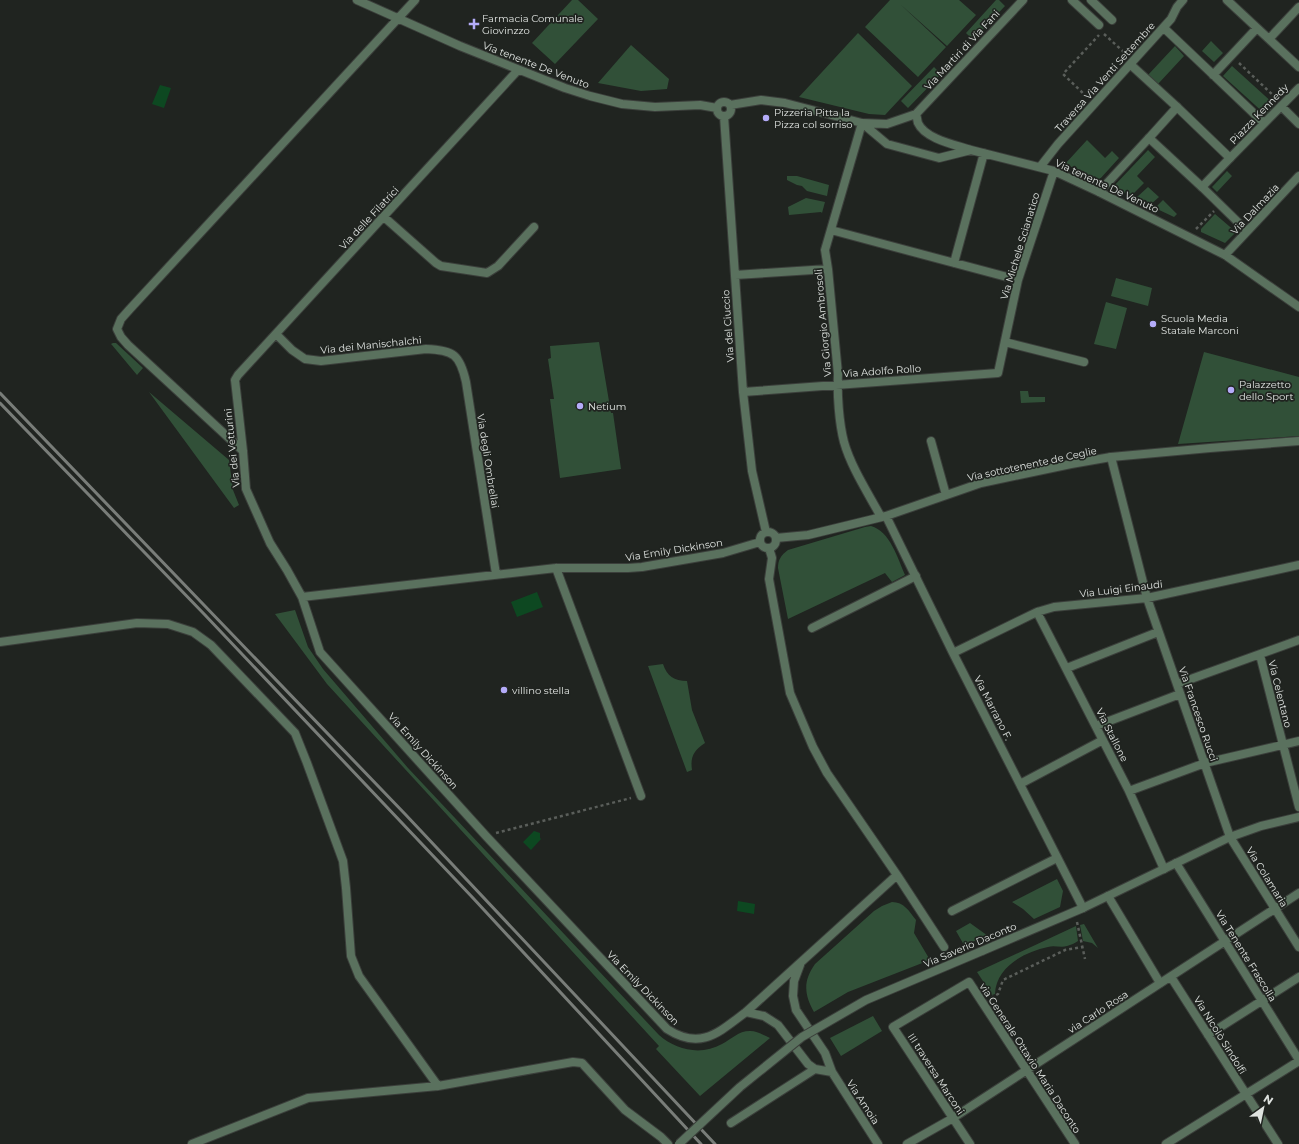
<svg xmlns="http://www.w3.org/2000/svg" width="1299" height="1144" viewBox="0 0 1299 1144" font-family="Montserrat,sans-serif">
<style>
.green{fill:#315038}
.water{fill:#0d4821}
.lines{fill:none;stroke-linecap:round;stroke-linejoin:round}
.service-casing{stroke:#3b3f3b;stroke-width:10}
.pedestrian-casing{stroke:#3b3f3b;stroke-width:10}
.minor-casing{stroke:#3b3f3b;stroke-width:10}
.tertiary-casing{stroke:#3b3f3b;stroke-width:10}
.path{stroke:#5a5e5a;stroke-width:2.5;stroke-dasharray:3 3;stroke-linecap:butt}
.service{stroke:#5a715e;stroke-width:8}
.pedestrian{stroke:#5a715e;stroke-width:8}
.minor{stroke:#5a715e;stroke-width:8}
.tertiary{stroke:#5a715e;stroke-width:8}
.rail{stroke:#797d79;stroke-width:3}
.tertiary-bridge-casing{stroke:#3b3f3b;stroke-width:10;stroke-linecap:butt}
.tertiary-bridge{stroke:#5a715e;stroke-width:8}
.poi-dot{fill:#b4acf9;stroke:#202420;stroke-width:1.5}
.labels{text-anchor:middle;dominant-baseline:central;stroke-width:3.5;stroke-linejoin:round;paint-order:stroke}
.poi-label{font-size:10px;fill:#dfe3e0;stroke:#202420;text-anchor:start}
.street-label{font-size:10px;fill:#dfe3e0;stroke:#202420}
</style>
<rect width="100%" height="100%" fill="#202420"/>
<path class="green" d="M572 0H578L598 19 555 64 532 43Z
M890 0H959L976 15 947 46 900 4 946 47 918 77 865 27Z
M996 0H999L1005 6 973 40 966 33Z
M858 33 912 86 885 115 869 114 799 97Z
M1211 41 1223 53 1214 62 1202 51Z
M631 45 669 79 667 89 641 91 598 83Z
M1175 46 1184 56 1158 84 1148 75Z
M1232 66 1275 105 1266 115 1223 76Z
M934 67 941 74 908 108 901 101Z
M1087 140 1105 158 1112 151 1119 158 1099 180 1065 164Z
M1148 150 1155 157 1137 176 1144 183 1131 196 1113 187Z
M1227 171 1232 176 1217 192 1212 187Z
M787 176H797L829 185 827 196 807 191 802 186 797 185 787 180Z
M1148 187 1159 197 1150 205 1136 198Z
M806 198 825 202 822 213 821 212 789 215 788 207Z
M1163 200 1177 214 1174 217 1155 208Z
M1215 214 1236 232 1225 243 1201 232V229Z
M1116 278 1152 288 1148 306 1111 296Z
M1106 302 1127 308 1116 349 1094 344Z
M599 342 611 413H613L621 469 560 478 550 399H554L548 359 551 358 550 346Z
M113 343H116L143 368 137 375 112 345 111 344Z
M1204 352 1299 377V436L1178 444Z
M1020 391H1028L1029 397H1045V402L1021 403Z
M149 392 229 460 233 490 239 505 234 508Z
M871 526C890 531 898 559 905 575L892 582 885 573 788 619 778 568C778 560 781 555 788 550L865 527Z
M295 610 308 647 323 669 408 768 659 1035C676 1050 701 1056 722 1044 732 1039 738 1031 750 1031 757 1031 763 1035 770 1038L700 1096 656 1049 659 1046 327 684 275 614Z
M663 664C667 676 674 681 687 681L692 710 705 743C694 750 690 757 692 770L687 772 648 666Z
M1057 879 1063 891 1060 907 1034 919 1023 909 1012 902Z
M892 902C904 902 909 911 916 920L914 933 930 960 848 992 814 1012C804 994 803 981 815 964L874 911 882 906Z
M970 923 988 936 964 945 956 931Z
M1084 924 1098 948 1092 943 1083 941 1080 925Z
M1076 926 1078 941C1075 943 1071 945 1067 946 1061 948 1054 945 1048 947 1024 952 996 967 995 994L992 995 977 972Z
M873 1016 882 1031 841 1056 830 1038Z"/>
<path class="water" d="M160 85 171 88 164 108 152 104Z
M537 592 543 607 517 617 511 602Z
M534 831 540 833V838L541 839 531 850 523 842Z
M738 901 755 904 754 914 737 911Z"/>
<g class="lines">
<defs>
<path id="service" d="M812 628 916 576
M952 911 1057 858"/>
<path id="pedestrian" d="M1177 107 1230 158 1202 187 1149 138Z
M1111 457 1147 598
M1108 896 1160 983"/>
<path id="minor" d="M357 0 460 46 565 88 590 96 622 104 655 107 700 105 717 108
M1072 0 1099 25
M1091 0 1112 20
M1227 0 1299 67
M1164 28 1264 123
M1269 39 1299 7
M1131 65 1177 107
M518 70 238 375 235 380 243 451 246 489 270 543 287 570 302 597 320 652 486 836 667 1029C701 1051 719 1032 746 1012L897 875 827 773 813 747 790 693 769 579 772 558 769 548
M1213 75 1257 28
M717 109a7 7 0 1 1 14 0a7 7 0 1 1-14 0Z
M730 105 761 100 785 103 862 123 887 144 939 158 971 150 1054 171 1099 192 1225 255 1299 307
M1281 106 1299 124
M916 114C917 116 917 120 918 123 925 139 956 145 971 150
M724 116 743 392 752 471 766 532
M862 123 825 250 828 269 838 374C837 394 839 423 844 442 851 467 868 493 881 517
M862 123 887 124 916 114 1023 0
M1230 158 1299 88
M1040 167 1058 144 1171 19 1177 7 1183 0
M1202 187 1247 231
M1099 192 1149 138
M384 217 436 263 441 266 487 273 498 266 534 227
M831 230 1018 280
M1225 255 1299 176
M954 263 984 153
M735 275 828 269
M276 334 292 350 305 359 321 361 426 349C454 350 460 355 466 382L496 574
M1005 342 1084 362
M743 392 998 373 1018 280 1054 171
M931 441 946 495
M243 451 128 345 121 337 117 329 121 319 129 310 415 0
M886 516 953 653 1083 908
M760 540a8 8 0 1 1 16 0a8 8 0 1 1-16 0Z
M776 538 808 535 886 516 981 483 1071 464 1111 457 1210 448 1299 441
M556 568 641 796
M302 597 556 568H628L642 567 723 553 760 542
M1147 598 1230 837 1299 947
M1037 612 1129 791 1164 869
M0 642 137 623 168 624 193 632 211 645 295 733 307 763 343 861 346 888 351 956 359 976 438 1086
M953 653 1037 612 1054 607 1147 598 1299 565
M1260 655 1299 807
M1067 668 1158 632
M1177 684 1299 640
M1096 726 1180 694
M1020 784 1103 740
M1129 791 1205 763 1299 741
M1176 863 1299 1060
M897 875 944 947
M800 965 794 981 793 996 796 1010 825 1053 832 1072 878 1144
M1171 977 1278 1144
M746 1012 764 1016 778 1025 808 1064 815 1069 832 1072
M1208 1035 1299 977
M731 1123 815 1069
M192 1144 308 1098 438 1086 573 1062 582 1063 625 1110 661 1137 668 1144
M907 1144 953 1118 1299 893
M970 1144 893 1027 969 982 1075 1144
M1166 1144 1299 1061"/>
<path id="tertiary" d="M982 951 1083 908 1230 837 1261 826 1299 817"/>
</defs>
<use href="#service" class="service-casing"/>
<use href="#pedestrian" class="pedestrian-casing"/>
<use href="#minor" class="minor-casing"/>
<use href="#tertiary" class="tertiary-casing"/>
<path class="path" d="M1104 34 1126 54
M1239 63 1276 98
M1087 97 1063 74 1099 35
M1196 229 1214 211
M496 833 631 798
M1077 922 1085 959
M991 998 998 994 1003 980 1065 950 1082 947"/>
<use href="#service" class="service"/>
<use href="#pedestrian" class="pedestrian"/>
<use href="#minor" class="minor"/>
<use href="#tertiary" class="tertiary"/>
<path class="rail" d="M0 393 405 814 715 1144
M0 403 205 615 473 898 701 1144"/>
<defs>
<path id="tertiary-bridge" d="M679 1144 740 1087 802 1037 866 1000 982 951"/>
</defs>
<use href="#tertiary-bridge" class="tertiary-bridge-casing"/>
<use href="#tertiary-bridge" class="tertiary-bridge"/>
</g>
<g class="poi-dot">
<path d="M472 18h4v4h4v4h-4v4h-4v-4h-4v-4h4z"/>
<circle cx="766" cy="118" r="4"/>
<circle cx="1153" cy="324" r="4"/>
<circle cx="1231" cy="390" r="4"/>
<circle cx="580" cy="406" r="4"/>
<circle cx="504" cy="690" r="4"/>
</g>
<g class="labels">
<g class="poi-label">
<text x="482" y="18">Farmacia Comunale<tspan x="482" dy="12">Giovinzzo</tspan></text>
<text x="774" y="112">Pizzeria Pitta la<tspan x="774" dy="12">Pizza col sorriso</tspan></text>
<text x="1161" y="318">Scuola Media<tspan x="1161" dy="12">Statale Marconi</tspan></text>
<text x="1239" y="384">Palazzetto<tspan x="1239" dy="12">dello Sport</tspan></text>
<text x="588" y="406">Netium</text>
<text x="512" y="690">villino stella</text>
</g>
<g class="street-label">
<text transform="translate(962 50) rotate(-47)">Via Martiri di Via Fani</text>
<text transform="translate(536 65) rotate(21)">Via tenente De Venuto</text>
<text transform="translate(1105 77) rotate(-48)">Traversa Via Venti Settembre</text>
<text transform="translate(1259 114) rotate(-46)">Piazza Kennedy</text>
<text transform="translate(1107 186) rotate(25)">Via tenente De Venuto</text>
<text transform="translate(1255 209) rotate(-47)">Via Dalmazia</text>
<text transform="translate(369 218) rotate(-47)">Via delle Filatrici</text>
<text transform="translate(1020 246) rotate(-73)">Via Michele Scianatico</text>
<text transform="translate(823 323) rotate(-95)">Via Giorgio Ambrosoli</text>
<text transform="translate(728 326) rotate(-94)">Via del Ciuccio</text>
<text transform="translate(371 345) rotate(-6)">Via dei Manischalchi</text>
<text transform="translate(882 371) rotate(-4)">Via Adolfo Rollo</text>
<text transform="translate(232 448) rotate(-96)">Via dei Vetturini</text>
<text transform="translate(488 461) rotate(81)">Via degli Ombrellai</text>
<text transform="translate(1032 464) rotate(-12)">Via sottotenente de Ceglie</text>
<text transform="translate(674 550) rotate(-9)">Via Emily Dickinson</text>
<text transform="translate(1121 589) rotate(-7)">Via Luigi Einaudi</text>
<text transform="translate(1280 694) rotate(76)">Via Celentano</text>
<text transform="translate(993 708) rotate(63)">Via Marrano F.</text>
<text transform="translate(1198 714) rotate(71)">Via Francesco Rucci</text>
<text transform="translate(1112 735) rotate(63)">Via Stallone</text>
<text transform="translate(423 751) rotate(48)">Via Emily Dickinson</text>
<text transform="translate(1267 877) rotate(58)">Via Colamaria</text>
<text transform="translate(970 945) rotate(-23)">Via Saverio Daconto</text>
<text transform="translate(1246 956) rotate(58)">Via Tenente Frascolla</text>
<text transform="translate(643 988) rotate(46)">Via Emily Dickinson</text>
<text transform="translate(1098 1012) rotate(-33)">via Carlo Rosa</text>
<text transform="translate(1220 1035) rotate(58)">Via Nicolò Sindolfi</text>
<text transform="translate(1030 1058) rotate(57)">via Generale Ottavio Maria Daconto</text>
<text transform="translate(936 1074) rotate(57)">III traversa Marconi</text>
<text transform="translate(863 1102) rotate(57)">Via Amoia</text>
</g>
</g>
<g transform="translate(1263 1108) rotate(33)" stroke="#202420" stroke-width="3" paint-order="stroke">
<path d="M0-3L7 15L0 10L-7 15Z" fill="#dfe3e0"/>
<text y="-6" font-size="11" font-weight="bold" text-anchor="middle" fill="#dfe3e0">N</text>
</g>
</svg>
